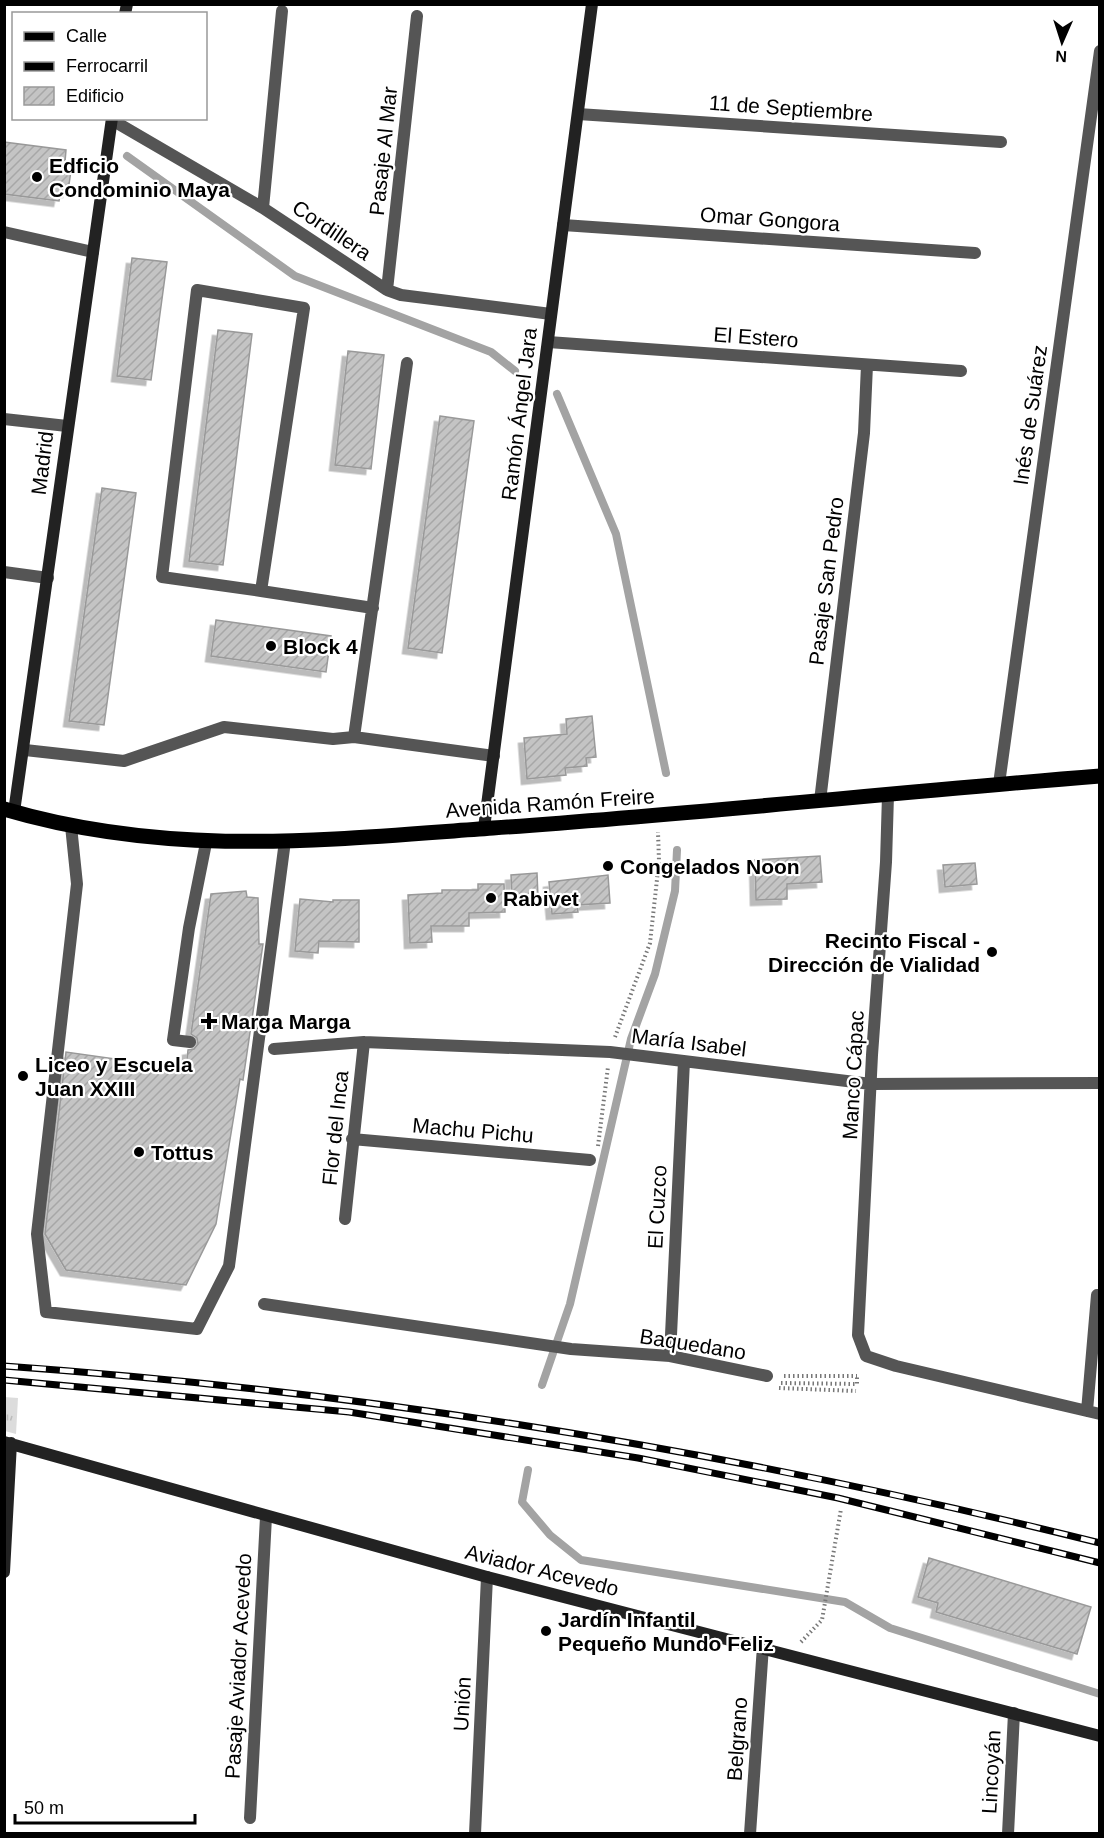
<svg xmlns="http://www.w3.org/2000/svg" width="1104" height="1838" viewBox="0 0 1104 1838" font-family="Arial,sans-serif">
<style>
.grass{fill:url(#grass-tufts)}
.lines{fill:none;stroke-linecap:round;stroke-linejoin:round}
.stream{stroke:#a3a3a3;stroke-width:8}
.building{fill:url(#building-hatch);stroke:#999;stroke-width:1.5;filter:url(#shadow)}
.path{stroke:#777;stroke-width:4;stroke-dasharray:1.5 3;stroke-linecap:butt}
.lane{stroke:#555;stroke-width:12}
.street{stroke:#555;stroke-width:12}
.secondary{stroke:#222;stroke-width:12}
.primary{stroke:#000;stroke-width:15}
.rail-casing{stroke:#000;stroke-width:7}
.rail{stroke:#fff;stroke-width:4.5;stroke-dasharray:14;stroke-linecap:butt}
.poi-dot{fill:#000;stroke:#fff;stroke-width:2}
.labels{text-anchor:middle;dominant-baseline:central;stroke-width:4.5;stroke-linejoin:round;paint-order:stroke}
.street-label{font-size:21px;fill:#000;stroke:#fff}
.poi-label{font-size:21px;font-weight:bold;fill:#000;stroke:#fff;text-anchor:start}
</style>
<defs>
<pattern id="grass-tufts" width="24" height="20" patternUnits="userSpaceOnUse" patternTransform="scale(1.5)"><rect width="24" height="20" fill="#dcdcdc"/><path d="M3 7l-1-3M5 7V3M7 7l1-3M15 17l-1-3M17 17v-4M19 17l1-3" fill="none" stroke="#bbb"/></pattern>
<pattern id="building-hatch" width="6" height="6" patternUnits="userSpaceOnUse" patternTransform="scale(1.5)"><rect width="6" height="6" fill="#c4c4c4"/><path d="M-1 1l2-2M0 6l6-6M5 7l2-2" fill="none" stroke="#a7a7a7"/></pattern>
<filter id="shadow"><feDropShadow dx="-5.5" dy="5.5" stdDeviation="0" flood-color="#0004"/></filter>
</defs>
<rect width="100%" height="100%" fill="#fff"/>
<path class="grass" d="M4 1397 18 1398 16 1434 5 1431Z"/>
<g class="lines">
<path class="stream" d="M127 156 295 276 491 352 515 371
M557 394 616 534 666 773
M542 1385 570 1304 631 1039 655 974 675 891 677 850
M528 1470 522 1502 550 1535 581 1560 845 1602 890 1628 1100 1694"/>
</g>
<path class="building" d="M4 142 66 150 65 162 72 163 68 192 61 191 59 201 4 194Z
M132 258 167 262 151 380 117 376Z
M218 330 252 334 223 565 189 561Z
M348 351 384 355 371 469 335 465Z
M440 416 474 421 442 653 408 648Z
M102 488 136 493 104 725 69 721Z
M216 620 331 636 326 672 211 656Z
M592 716 596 757 586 758 587 766 565 768 566 775 527 779 524 738 567 734 566 719Z
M820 856 822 882 787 884V899L756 900 755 860Z
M975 863 977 884 945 887 943 865Z
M537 873 538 897 512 898 511 875Z
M608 875 610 903 577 905 578 912 552 914 549 882Z
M478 884H504L505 912 469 913V926H431L432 942 410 943 408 895 442 893V890H478Z
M246 891 247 897 258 898 259 944H263L243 1080 240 1079 216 1224 186 1285 66 1270 45 1234 66 1052 186 1069 188 1050 194 1049 198 1044 197 1038 191 1034 211 894Z
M300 899 333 902V900H359V942L319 941 318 953 295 951Z
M929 1558 1091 1607 1077 1654 936 1612 938 1603 918 1597Z"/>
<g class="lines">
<path class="path" d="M615 1037 650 943 659 861 658 832
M598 1146 608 1067
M784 1376H857
M781 1383 857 1384V1376
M779 1388 856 1391
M801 1642 822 1620 841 1509"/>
<path class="lane" d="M4 232 93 252
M261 591 162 577 197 290 304 308 261 591 373 608
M354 737 407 363
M25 750 124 761 224 727 333 739 354 737 494 756
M71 826 77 884 37 1234 46 1312 197 1329 229 1266 285 841
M190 1042 173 1040 189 928 206 843"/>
<path class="street" d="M578 114 1001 142
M112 120 263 208 387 290 401 295 551 314
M263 208 282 11
M563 225 975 253
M387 290 417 16
M548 342 961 371
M4 419 67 426
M4 572 48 578
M999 784 1100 51
M888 795 886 862 872 1055 858 1335 866 1356 896 1366 1100 1414
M820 801 864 433 867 365
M274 1049 364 1042 610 1052 871 1084 1100 1083
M352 1139 590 1160
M345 1219 364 1042
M264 1304 571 1349 670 1356 767 1376
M670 1356 684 1061
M1087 1411 1097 1295
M250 1818 266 1517
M475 1834 487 1577
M750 1834 763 1646
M1008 1834 1014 1713"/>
<path class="secondary" d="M125 14 127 4
M14 812 112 118
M484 828 592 4
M4 1442 487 1577 1100 1736
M4 1572 11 1443"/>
<path class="primary" d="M4 809C170 858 325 840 493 828 696 814 897 792 1100 776"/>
<defs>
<path id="rail" d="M4 1366C374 1392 740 1453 1100 1543
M4 1380 349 1412 638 1458 838 1498 1100 1563"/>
</defs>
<use href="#rail" class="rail-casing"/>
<use href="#rail" class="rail"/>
</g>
<g class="poi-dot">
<circle cx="37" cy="177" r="6"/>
<circle cx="271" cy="646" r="6"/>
<circle cx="608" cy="866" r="6"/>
<circle cx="491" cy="898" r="6"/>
<circle cx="992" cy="952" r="6"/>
<path d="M206 1012h6v6h6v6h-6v6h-6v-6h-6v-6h6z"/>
<circle cx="23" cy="1076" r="6"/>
<circle cx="139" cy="1152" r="6"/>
<circle cx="546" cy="1631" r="6"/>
</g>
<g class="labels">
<g class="street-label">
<text transform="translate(791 108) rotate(4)">11 de Septiembre</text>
<text transform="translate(383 151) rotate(-84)">Pasaje Al Mar</text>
<text transform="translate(770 219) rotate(4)">Omar Gongora</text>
<text transform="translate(332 230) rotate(34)">Cordillera</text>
<text transform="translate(756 337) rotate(4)">El Estero</text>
<text transform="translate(519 414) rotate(-83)">Ramón Ángel Jara</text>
<text transform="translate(1030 415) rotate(-82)">Inés de Suárez</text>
<text transform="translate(42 463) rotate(-83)">Madrid</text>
<text transform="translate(826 581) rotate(-83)">Pasaje San Pedro</text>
<text transform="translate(550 803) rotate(-4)">Avenida Ramón Freire</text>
<text transform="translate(689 1042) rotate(7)">María Isabel</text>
<text transform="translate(853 1075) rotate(-87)">Manco Cápac</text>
<text transform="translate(335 1128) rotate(-84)">Flor del Inca</text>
<text transform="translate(473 1130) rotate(5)">Machu Pichu</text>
<text transform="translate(657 1207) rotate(-87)">El Cuzco</text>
<text transform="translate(693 1344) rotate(9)">Baquedano</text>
<text transform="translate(542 1570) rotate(14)">Aviador Acevedo</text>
<text transform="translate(238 1666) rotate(-87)">Pasaje Aviador Acevedo</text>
<text transform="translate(462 1704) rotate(-87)">Unión</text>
<text transform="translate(737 1739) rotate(-86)">Belgrano</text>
<text transform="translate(991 1772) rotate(-87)">Lincoyán</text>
</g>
<g class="poi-label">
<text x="49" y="165">Edficio<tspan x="49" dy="24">Condominio Maya</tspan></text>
<text x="283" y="646">Block 4</text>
<text x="620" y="866">Congelados Noon</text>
<text x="503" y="898">Rabivet</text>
<text x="980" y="940" text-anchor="end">Recinto Fiscal -<tspan x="980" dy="24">Dirección de Vialidad</tspan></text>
<text x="221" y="1021">Marga Marga</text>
<text x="35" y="1064">Liceo y Escuela<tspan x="35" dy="24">Juan XXIII</tspan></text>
<text x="151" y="1152">Tottus</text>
<text x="558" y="1619">Jardín Infantil<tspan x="558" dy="24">Pequeño Mundo Feliz</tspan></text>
</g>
</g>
<rect width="1104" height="1838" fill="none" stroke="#000000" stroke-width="12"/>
<rect x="12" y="12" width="195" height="108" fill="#ffffff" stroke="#999999" stroke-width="1.5"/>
<rect x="24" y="32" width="30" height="9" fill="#000000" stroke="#999999" stroke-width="1.5"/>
<text x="66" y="42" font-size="18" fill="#000000">Calle</text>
<rect x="24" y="62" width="30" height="9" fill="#000000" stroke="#999999" stroke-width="1.5"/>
<text x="66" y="72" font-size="18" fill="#000000">Ferrocarril</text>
<rect x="24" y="87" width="30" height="18" fill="url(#building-hatch)" stroke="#999999" stroke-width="1.5"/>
<text x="66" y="102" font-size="18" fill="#000000">Edificio</text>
<g transform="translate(1062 42) rotate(183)" stroke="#ffffff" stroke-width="4.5" paint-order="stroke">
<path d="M0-4.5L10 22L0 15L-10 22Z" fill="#000000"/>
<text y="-9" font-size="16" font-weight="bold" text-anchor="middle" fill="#000000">N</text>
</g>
<path d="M15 1814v9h180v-9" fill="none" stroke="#000000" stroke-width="3"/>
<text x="24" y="1814" font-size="18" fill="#000000" stroke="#ffffff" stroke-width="4.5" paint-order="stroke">50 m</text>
</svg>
